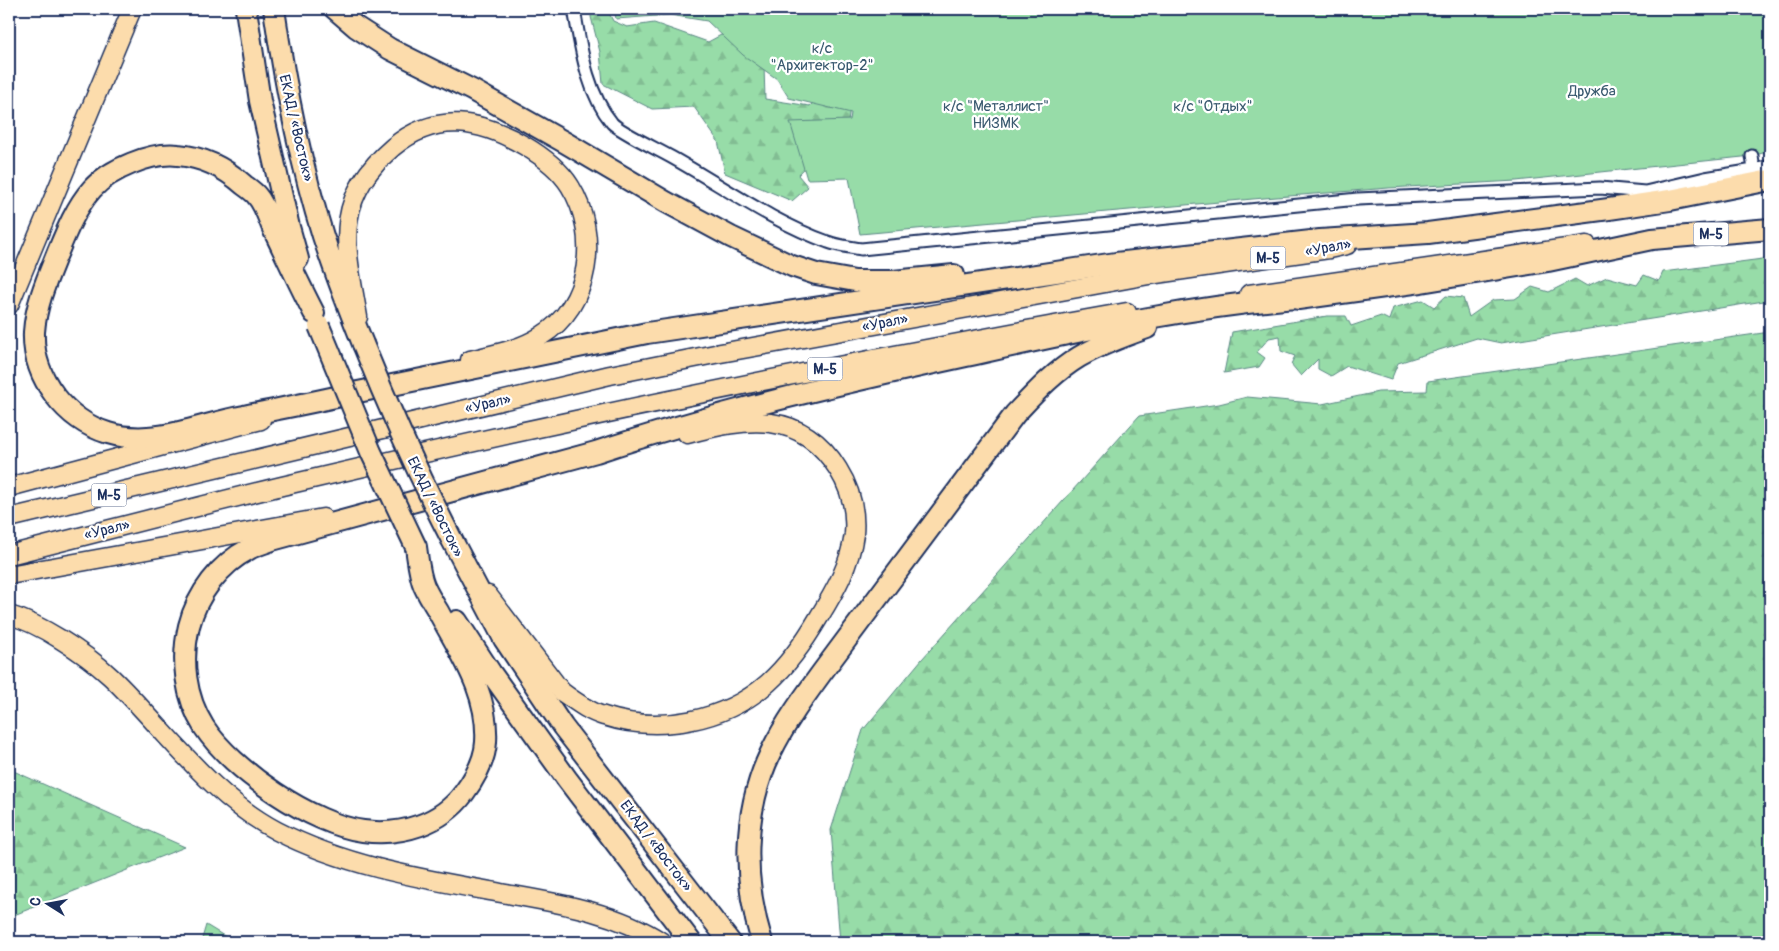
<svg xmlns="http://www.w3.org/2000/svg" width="1779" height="951" viewBox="0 0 1779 951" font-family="Pangolin,sans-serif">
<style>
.forest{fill:url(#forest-firs);stroke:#598683}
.garden{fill:#97dca8;stroke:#598683}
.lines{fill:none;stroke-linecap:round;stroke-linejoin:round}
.street-casing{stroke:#1b2f5e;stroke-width:15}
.primary-casing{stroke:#1b2f5e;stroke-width:21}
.highway-casing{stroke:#1b2f5e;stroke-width:24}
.street{stroke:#fff;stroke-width:11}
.primary{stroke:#fcdcac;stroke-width:18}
.highway{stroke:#fcdcac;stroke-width:20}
.highway-bridge-casing{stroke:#1b2f5e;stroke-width:24;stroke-linecap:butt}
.highway-bridge{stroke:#fcdcac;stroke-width:20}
.labels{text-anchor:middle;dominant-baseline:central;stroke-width:4.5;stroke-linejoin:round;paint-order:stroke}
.shield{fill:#fff;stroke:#5f6d8e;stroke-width:1}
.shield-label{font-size:14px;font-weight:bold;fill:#1b2f5e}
.park-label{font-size:15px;fill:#3a5a70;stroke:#fff}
.street-label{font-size:15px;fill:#1b2f5e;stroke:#fff}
</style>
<defs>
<pattern id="forest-firs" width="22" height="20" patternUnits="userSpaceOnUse" patternTransform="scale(1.25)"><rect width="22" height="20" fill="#97dca8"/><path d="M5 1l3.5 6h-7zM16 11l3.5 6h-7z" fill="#82bd93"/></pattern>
</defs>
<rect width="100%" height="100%" fill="#fff"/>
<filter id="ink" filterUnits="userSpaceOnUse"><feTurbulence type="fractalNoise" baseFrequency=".02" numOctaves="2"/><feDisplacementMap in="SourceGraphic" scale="10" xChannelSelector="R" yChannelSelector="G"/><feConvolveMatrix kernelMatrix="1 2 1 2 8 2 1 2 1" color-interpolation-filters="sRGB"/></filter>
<g filter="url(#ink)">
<path class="forest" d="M592 9H607L613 21 627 27 654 23 708 42 721 35 748 44 764 66 765 99 810 106 820 95H851L848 123 798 175 808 187 792 201 725 173 718 141 694 107 652 109 603 84 600 52 591 17Z
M1770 258V300L1501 343 1477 338 1398 363 1391 380 1347 366 1331 376 1318 369V359L1301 376 1291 364 1295 356 1281 351 1280 336 1269 338 1257 352 1265 358 1259 367 1224 373 1232 332 1327 316H1346L1351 326 1381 316 1389 320 1393 308 1423 300 1434 307 1446 296 1463 298 1469 317 1493 300 1515 299 1532 287 1549 292 1575 279 1587 286 1607 277 1637 285 1644 275 1659 281 1663 272Z
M1770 332V942H840L831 830 863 730 922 659 1139 416 1219 404 1247 397 1322 404 1378 392 1427 391 1428 381Z
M9 769 185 847 9 917Z
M206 925 234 942H201Z"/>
<path class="garden" d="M614 9H1770V151L1752 156 1516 181 1389 188 1264 198 860 234 849 178 807 179 790 122 850 120 851 113 789 98 777 79 743 55 707 21 670 15 616 19Z"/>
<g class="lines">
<defs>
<path id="street" d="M574 9C581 48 586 91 612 123 619 131 659 150 671 157 723 186 772 222 828 242 838 246 851 247 861 249L1358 199 1600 188 1645 192 1705 178 1754 170 1752 156
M1754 170 1770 166"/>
<path id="primary" d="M1249 294 1587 245
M9 305 132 9
M358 317C346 247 331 200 393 147 436 111 481 120 525 146 542 156 560 170 570 186 600 234 591 306 541 336 519 350 494 354 470 360
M9 487 261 420
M9 518 610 375 715 354 1149 275 1329 249 1347 245
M9 555C100 532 191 508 282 486 562 420 844 362 1127 312
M9 575 323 518
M488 595 562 692C575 701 589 712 604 716 659 734 725 721 768 683 789 664 805 641 819 617 835 591 850 565 854 534 856 511 850 488 838 469 801 409 746 418 687 434
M9 615C27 620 44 629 60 639 78 650 96 663 111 677 165 729 209 795 277 831 347 867 424 879 501 893 557 903 614 911 662 942"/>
<path id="highway" d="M246 9 260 101 289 227 298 259
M274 9C285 85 300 162 323 236 335 273 349 309 363 344
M335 9 356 27 390 49 472 90 566 143 666 202 731 237 792 266 816 274 855 281H893L954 275
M1298 299 1421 282 1548 261 1652 239 1770 229
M314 313C300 286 287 258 274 231 269 220 265 205 257 196 254 192 248 188 244 185 226 169 203 157 178 155 151 152 110 169 92 189 76 207 66 232 57 254 47 279 36 304 34 332 32 378 66 420 108 433 154 447 199 424 244 416 282 408 320 401 358 392L647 333 1116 263 1320 240 1428 233 1609 209 1670 200 1770 180
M452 540 504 639 563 727 730 942
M416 547C418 560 419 574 424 586 428 595 433 603 438 611 460 653 489 692 486 742 485 760 475 778 464 793 441 824 401 836 363 831 313 825 232 770 204 727 185 697 181 660 189 626 197 594 220 564 249 549 256 545 265 543 272 540L596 452C717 412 842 383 966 356 1080 331 1193 305 1310 297
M457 621 491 673 567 779 691 942
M762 942C743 880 742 812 771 752 785 723 804 697 823 671L1015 414C1034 394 1054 372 1079 357 1100 345 1124 336 1147 328"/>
</defs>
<use href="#street" class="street-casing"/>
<use href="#primary" class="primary-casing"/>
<use href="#highway" class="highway-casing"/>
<use href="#street" class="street"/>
<use href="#primary" class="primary"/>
<use href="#highway" class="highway"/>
<defs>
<path id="highway-bridge" d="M319 326 371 452 416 547
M363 344C390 411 419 476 452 540"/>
</defs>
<use href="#highway-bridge" class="highway-bridge-casing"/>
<use href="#highway-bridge" class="highway-bridge"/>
</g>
</g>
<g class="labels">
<g class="shield">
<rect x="1693.5" y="222.5" width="35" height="23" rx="4"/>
<rect x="1250.5" y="246.5" width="35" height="23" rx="4"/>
<rect x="807.5" y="357.5" width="35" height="23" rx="4"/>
<rect x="91.5" y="483.5" width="35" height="23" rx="4"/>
</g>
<g class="shield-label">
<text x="1711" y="234">М-5</text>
<text x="1268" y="258">М-5</text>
<text x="825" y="369">М-5</text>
<text x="109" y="495">М-5</text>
</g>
<g class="park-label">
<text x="822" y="48">к/с<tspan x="822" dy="17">"Архитектор-2"</tspan></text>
<text x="1592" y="91">Дружба</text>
<text x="996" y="106">к/с "Металлист"<tspan x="996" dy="17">НИЗМК</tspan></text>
<text x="1213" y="106">к/с "Отдых"</text>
</g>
<g class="street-label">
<text transform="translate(296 128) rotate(77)">ЕКАД / «Восток»</text>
<text transform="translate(1328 248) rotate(-10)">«Урал»</text>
<text transform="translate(885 323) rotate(-11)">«Урал»</text>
<text transform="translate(488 404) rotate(-13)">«Урал»</text>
<text transform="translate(435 507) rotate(64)">ЕКАД / «Восток»</text>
<text transform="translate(107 530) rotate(-14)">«Урал»</text>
<text transform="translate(656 846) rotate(53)">ЕКАД / «Восток»</text>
</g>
</g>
<rect width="1779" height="951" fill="none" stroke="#fff" stroke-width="30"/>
<rect x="15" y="15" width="1749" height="921" fill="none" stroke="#1b2f5e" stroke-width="2" filter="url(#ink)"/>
<g transform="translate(48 904) rotate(281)" stroke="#ffffff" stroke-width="4" paint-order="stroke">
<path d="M0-4L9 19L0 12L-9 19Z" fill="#1b2f5e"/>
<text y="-8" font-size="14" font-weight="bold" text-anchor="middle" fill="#1b2f5e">С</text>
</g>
</svg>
